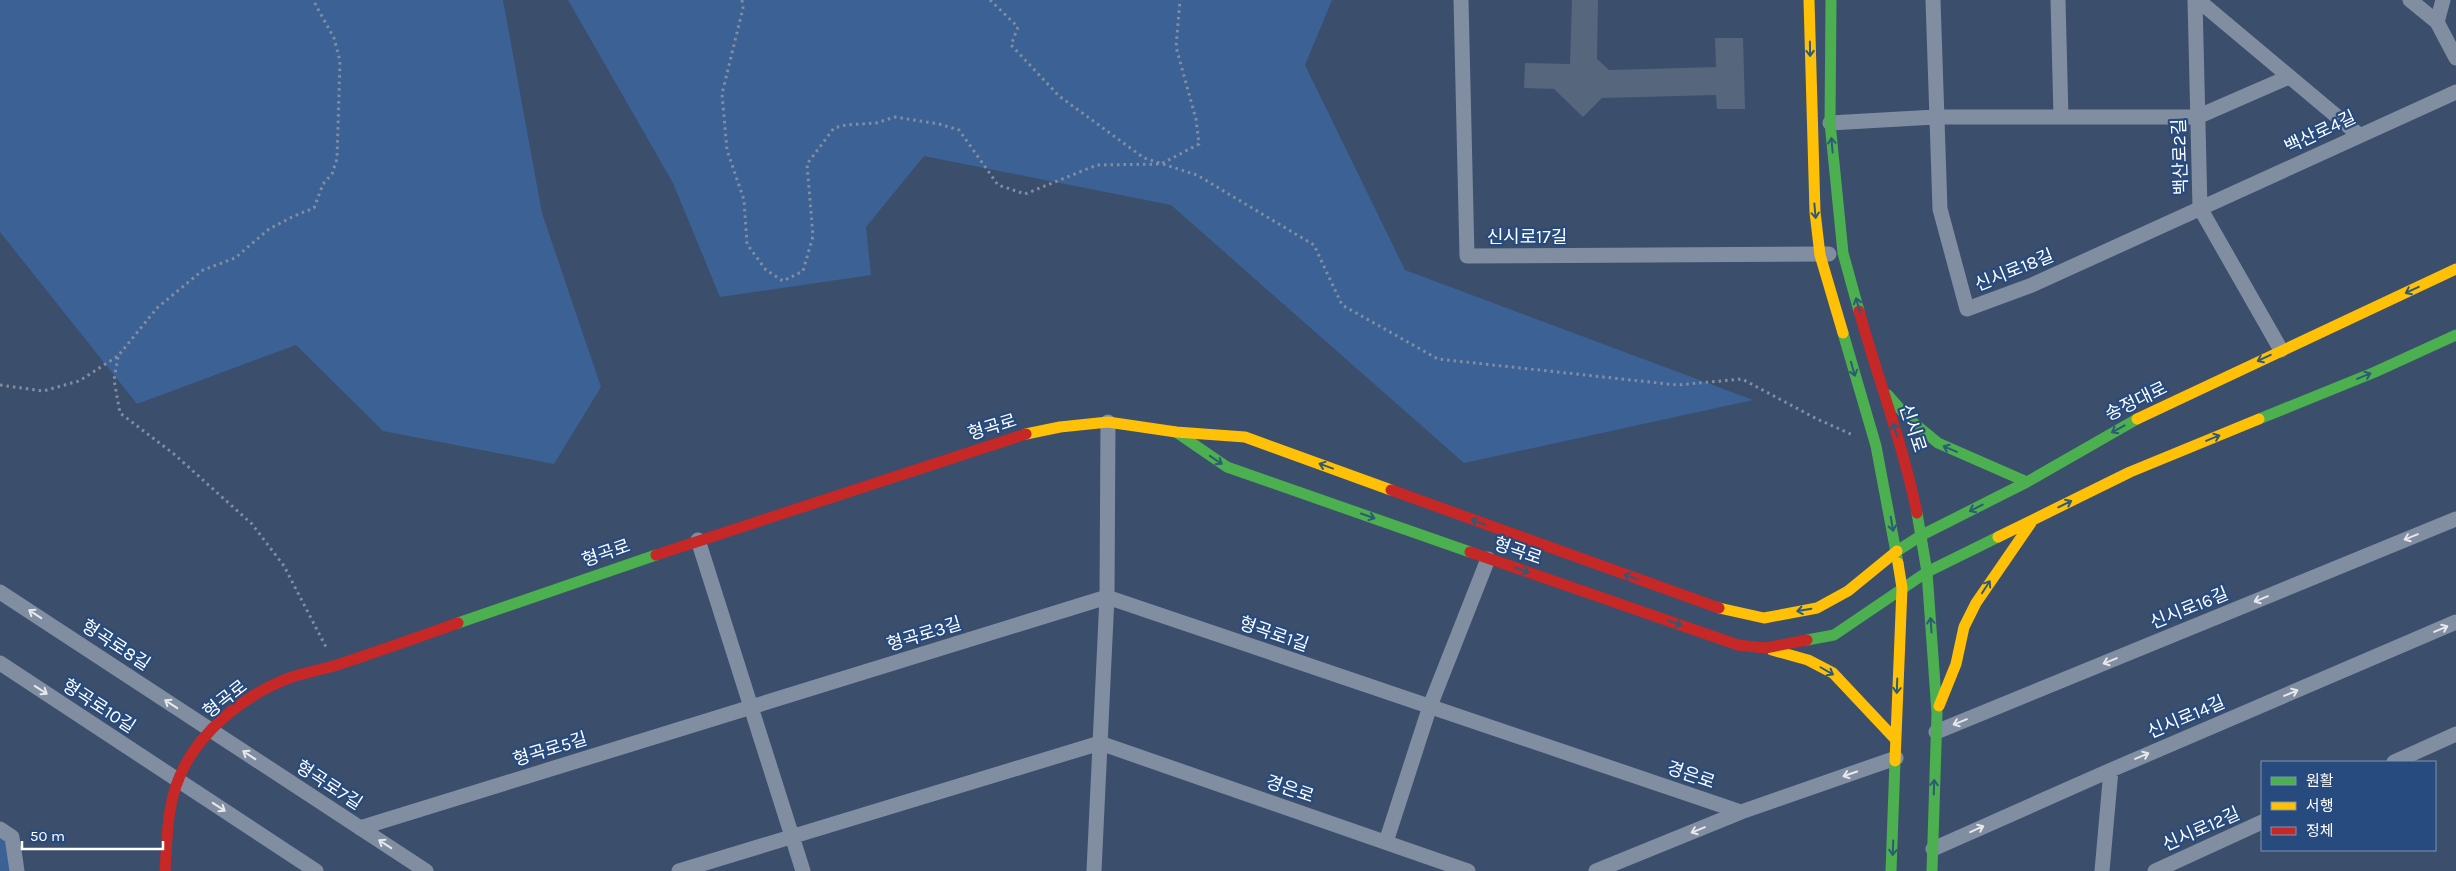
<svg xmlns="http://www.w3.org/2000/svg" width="2456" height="871" viewBox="0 0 2456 871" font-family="Karla,'Noto Sans KR',sans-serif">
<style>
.green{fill:#3c6195}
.building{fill:#56667d}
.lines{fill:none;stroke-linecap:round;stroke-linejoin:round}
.path{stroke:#818ea1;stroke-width:3;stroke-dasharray:2.5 4;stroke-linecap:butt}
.street{stroke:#818ea1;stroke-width:15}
.fast{stroke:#4caf50;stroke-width:11}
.slow{stroke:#ffc107;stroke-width:11}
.jam{stroke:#c62828;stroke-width:11}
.oneway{stroke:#2d5a78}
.oneway2{stroke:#e6e8ec}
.labels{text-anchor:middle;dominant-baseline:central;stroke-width:4.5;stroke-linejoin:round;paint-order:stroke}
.street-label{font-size:18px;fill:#fff;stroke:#274b7f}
</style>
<rect width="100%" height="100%" fill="#3b4e6b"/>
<path class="green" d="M0 0H503L542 213 601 387 554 464 383 431 296 345 137 404 0 232Z
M568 0H1332L1305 65 1405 270 1753 400 1464 463 1171 205 924 156 866 227 871 275 720 297 673 183Z
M0 837 8 841 9 871H0Z"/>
<path class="building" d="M1572 0H1598L1597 59 1609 70 1716 67 1715 38H1743L1745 109H1717L1716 95 1602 98 1583 117 1554 89 1524 88 1525 63 1570 64Z"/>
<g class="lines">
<path class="path" d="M742 0 743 8 722 94 727 150 744 200 747 244 766 270 783 281 803 271 813 236 807 164 834 128 846 125 876 123 895 117 939 124 959 130 998 185 1025 194 1097 165 1161 164 1199 144 1196 119 1176 47 1180 0
M990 0 1018 27 1011 45 1059 96 1144 158 1197 175 1314 245 1342 305 1438 359 1677 385 1742 379 1817 419 1853 435
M118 357 114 380 120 413 174 454 252 524 284 566 327 649
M0 385 43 391 79 381 118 356 157 308 203 270 235 258 269 229 294 216 314 208 323 184 332 174 337 159 340 61 334 38 313 0"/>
<path class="street" d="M1461 0 1467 256 1829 254
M1933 0 1940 209 1967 309 2032 285 2456 92
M2058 0 2061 117
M2195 0 2200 208 2281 350
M2198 0 2359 135
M2410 0 2437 22 2456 58
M2437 22 2443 0
M1830 123 1935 117H2197L2289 77
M698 540 803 871
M0 592 426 871
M0 663 316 871
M1936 732 2456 519
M2394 762 2456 734
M360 828 1107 597 1741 812
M0 829 12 837 17 871
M1386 842 1430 706 1488 559
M1933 849 2111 770 2456 622
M679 871 1100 743 1468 871
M1094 871 1107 597 1108 422
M1596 871 1741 812 1896 758
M2102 871 2111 770
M2155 871 2262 822"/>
<path class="fast" d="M1831 0 1830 123 1843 253 1859 311
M1843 333 1876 446 1898 563
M1888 395 1909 419 1938 443 2027 482
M2259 419 2375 372 2456 335
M1176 432 1227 467 1470 552
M1917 513 1927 572 1937 713 1932 871
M1897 551 1922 535 2027 482 2137 419
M458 623 656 555
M1807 640 1834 635 1927 572 1998 537
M1891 871 1895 761"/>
<path class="slow" d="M1809 0 1815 212 1820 255 1843 333
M2137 419 2456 269
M1026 434 1060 427 1108 422 1176 432 1245 437 1391 490
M1998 537 2130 472 2259 419
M1719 608 1764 618 1817 608 1848 591 1897 551
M1772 650 1808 660 1833 673 1896 740
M1939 706 1956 664 1964 627 1976 603 2031 523
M1895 761 1902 588 1898 563"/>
<path class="jam" d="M1859 311C1878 379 1903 445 1917 513
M1391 490 1719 608
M1470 552 1738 645 1765 648 1807 640
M656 555 1026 434
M165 871C167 841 167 806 179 778 197 733 244 695 289 678 305 672 323 670 340 664 379 651 419 637 458 623"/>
</g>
<defs><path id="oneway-shaft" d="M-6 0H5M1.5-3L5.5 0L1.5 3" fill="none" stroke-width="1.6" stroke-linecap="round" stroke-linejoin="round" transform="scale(1.25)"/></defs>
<g class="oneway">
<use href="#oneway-shaft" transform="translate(1810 49) rotate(89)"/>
<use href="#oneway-shaft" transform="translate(1832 145) rotate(-95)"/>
<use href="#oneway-shaft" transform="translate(1815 211) rotate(85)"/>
<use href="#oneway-shaft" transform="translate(2412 290) rotate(155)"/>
<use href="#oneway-shaft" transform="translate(1858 305) rotate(-106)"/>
<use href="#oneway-shaft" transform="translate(2264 358) rotate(155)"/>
<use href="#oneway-shaft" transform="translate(1853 369) rotate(74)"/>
<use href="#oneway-shaft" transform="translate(2364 376) rotate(-22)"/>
<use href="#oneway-shaft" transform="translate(2118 429) rotate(151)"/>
<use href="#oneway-shaft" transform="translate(1895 430) rotate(-108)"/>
<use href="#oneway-shaft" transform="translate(2213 438) rotate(-22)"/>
<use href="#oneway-shaft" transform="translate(1950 449) rotate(-157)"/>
<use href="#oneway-shaft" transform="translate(1216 460) rotate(34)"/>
<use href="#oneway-shaft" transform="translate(1326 466) rotate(-160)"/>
<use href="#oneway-shaft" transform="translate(2065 504) rotate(-26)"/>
<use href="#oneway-shaft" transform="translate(1976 508) rotate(153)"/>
<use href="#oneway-shaft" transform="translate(1368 516) rotate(19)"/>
<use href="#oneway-shaft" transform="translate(1478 522) rotate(-160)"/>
<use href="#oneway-shaft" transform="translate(1892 524) rotate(80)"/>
<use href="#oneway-shaft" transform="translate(1522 570) rotate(19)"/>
<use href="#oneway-shaft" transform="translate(1631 577) rotate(-160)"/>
<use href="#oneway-shaft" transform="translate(1986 587) rotate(-57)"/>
<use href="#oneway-shaft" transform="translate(1804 610) rotate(170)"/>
<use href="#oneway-shaft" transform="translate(1675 623) rotate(19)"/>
<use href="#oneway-shaft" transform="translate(1931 625) rotate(-94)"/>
<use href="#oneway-shaft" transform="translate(1827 671) rotate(30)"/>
<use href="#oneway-shaft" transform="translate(1897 686) rotate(92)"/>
<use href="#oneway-shaft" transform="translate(1934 787) rotate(-88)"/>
<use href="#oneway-shaft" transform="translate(1893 848) rotate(92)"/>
</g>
<g class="oneway2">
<use href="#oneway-shaft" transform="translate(2411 537) rotate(158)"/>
<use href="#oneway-shaft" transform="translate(2261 599) rotate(158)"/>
<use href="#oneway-shaft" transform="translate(35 614) rotate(-147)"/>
<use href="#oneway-shaft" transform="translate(2441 629) rotate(-23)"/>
<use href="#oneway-shaft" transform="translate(2110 661) rotate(158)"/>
<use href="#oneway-shaft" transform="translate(41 690) rotate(33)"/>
<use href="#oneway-shaft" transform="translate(2291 693) rotate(-23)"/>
<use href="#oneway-shaft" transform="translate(171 704) rotate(-147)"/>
<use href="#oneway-shaft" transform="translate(1960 722) rotate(158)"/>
<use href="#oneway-shaft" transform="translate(249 755) rotate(-147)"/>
<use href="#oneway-shaft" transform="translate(2142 756) rotate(-23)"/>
<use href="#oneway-shaft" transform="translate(1850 774) rotate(161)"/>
<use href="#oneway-shaft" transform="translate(219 807) rotate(33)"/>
<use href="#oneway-shaft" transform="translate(1977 829) rotate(-24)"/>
<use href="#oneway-shaft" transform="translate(1698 830) rotate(158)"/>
<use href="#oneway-shaft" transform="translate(385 844) rotate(-147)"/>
</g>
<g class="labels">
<g class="street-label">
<text transform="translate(2320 132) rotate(-25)">백산로4길</text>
<text transform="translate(2180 157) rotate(-92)">백산로2길</text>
<text x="1527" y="237">신시로17길</text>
<text transform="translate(2014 270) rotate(-22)">신시로18길</text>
<text transform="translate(2136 401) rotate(-26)">송정대로</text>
<text transform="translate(992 427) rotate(-17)">형곡로</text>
<text transform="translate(1913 428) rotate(72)">신시로</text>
<text transform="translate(1518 551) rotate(19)">형곡로</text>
<text transform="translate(606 553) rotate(-19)">형곡로</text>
<text transform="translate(2189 608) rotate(-22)">신시로16길</text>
<text transform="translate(924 634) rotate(-17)">형곡로3길</text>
<text transform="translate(1274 634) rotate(19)">형곡로1길</text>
<text transform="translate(116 645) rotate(33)">형곡로8길</text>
<text transform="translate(225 699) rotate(-38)">형곡로</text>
<text transform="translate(99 706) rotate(33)">형곡로10길</text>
<text transform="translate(2186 717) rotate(-23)">신시로14길</text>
<text transform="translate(550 749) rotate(-17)">형곡로5길</text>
<text transform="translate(1691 775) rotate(19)">경은로</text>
<text transform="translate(329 785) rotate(33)">형곡로7길</text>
<text transform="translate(1290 789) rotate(19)">경은로</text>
<text transform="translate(2201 829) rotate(-24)">신시로12길</text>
</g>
</g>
<rect x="2261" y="761" width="175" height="90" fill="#274b7f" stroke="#7d93b2"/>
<rect x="2271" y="777" width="25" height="8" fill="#4caf50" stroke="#7d93b2"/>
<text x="2306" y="786" font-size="15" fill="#ffffff">원활</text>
<rect x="2271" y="802" width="25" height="8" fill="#ffc107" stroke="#7d93b2"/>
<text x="2306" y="811" font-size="15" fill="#ffffff">서행</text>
<rect x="2271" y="827" width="25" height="8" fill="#c62828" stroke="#7d93b2"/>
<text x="2306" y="836" font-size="15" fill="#ffffff">정체</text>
<path d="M22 841v8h141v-8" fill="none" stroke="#ffffff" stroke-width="2.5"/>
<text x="30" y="841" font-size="15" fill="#ffffff" stroke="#274b7f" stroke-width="4" paint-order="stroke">50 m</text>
</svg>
